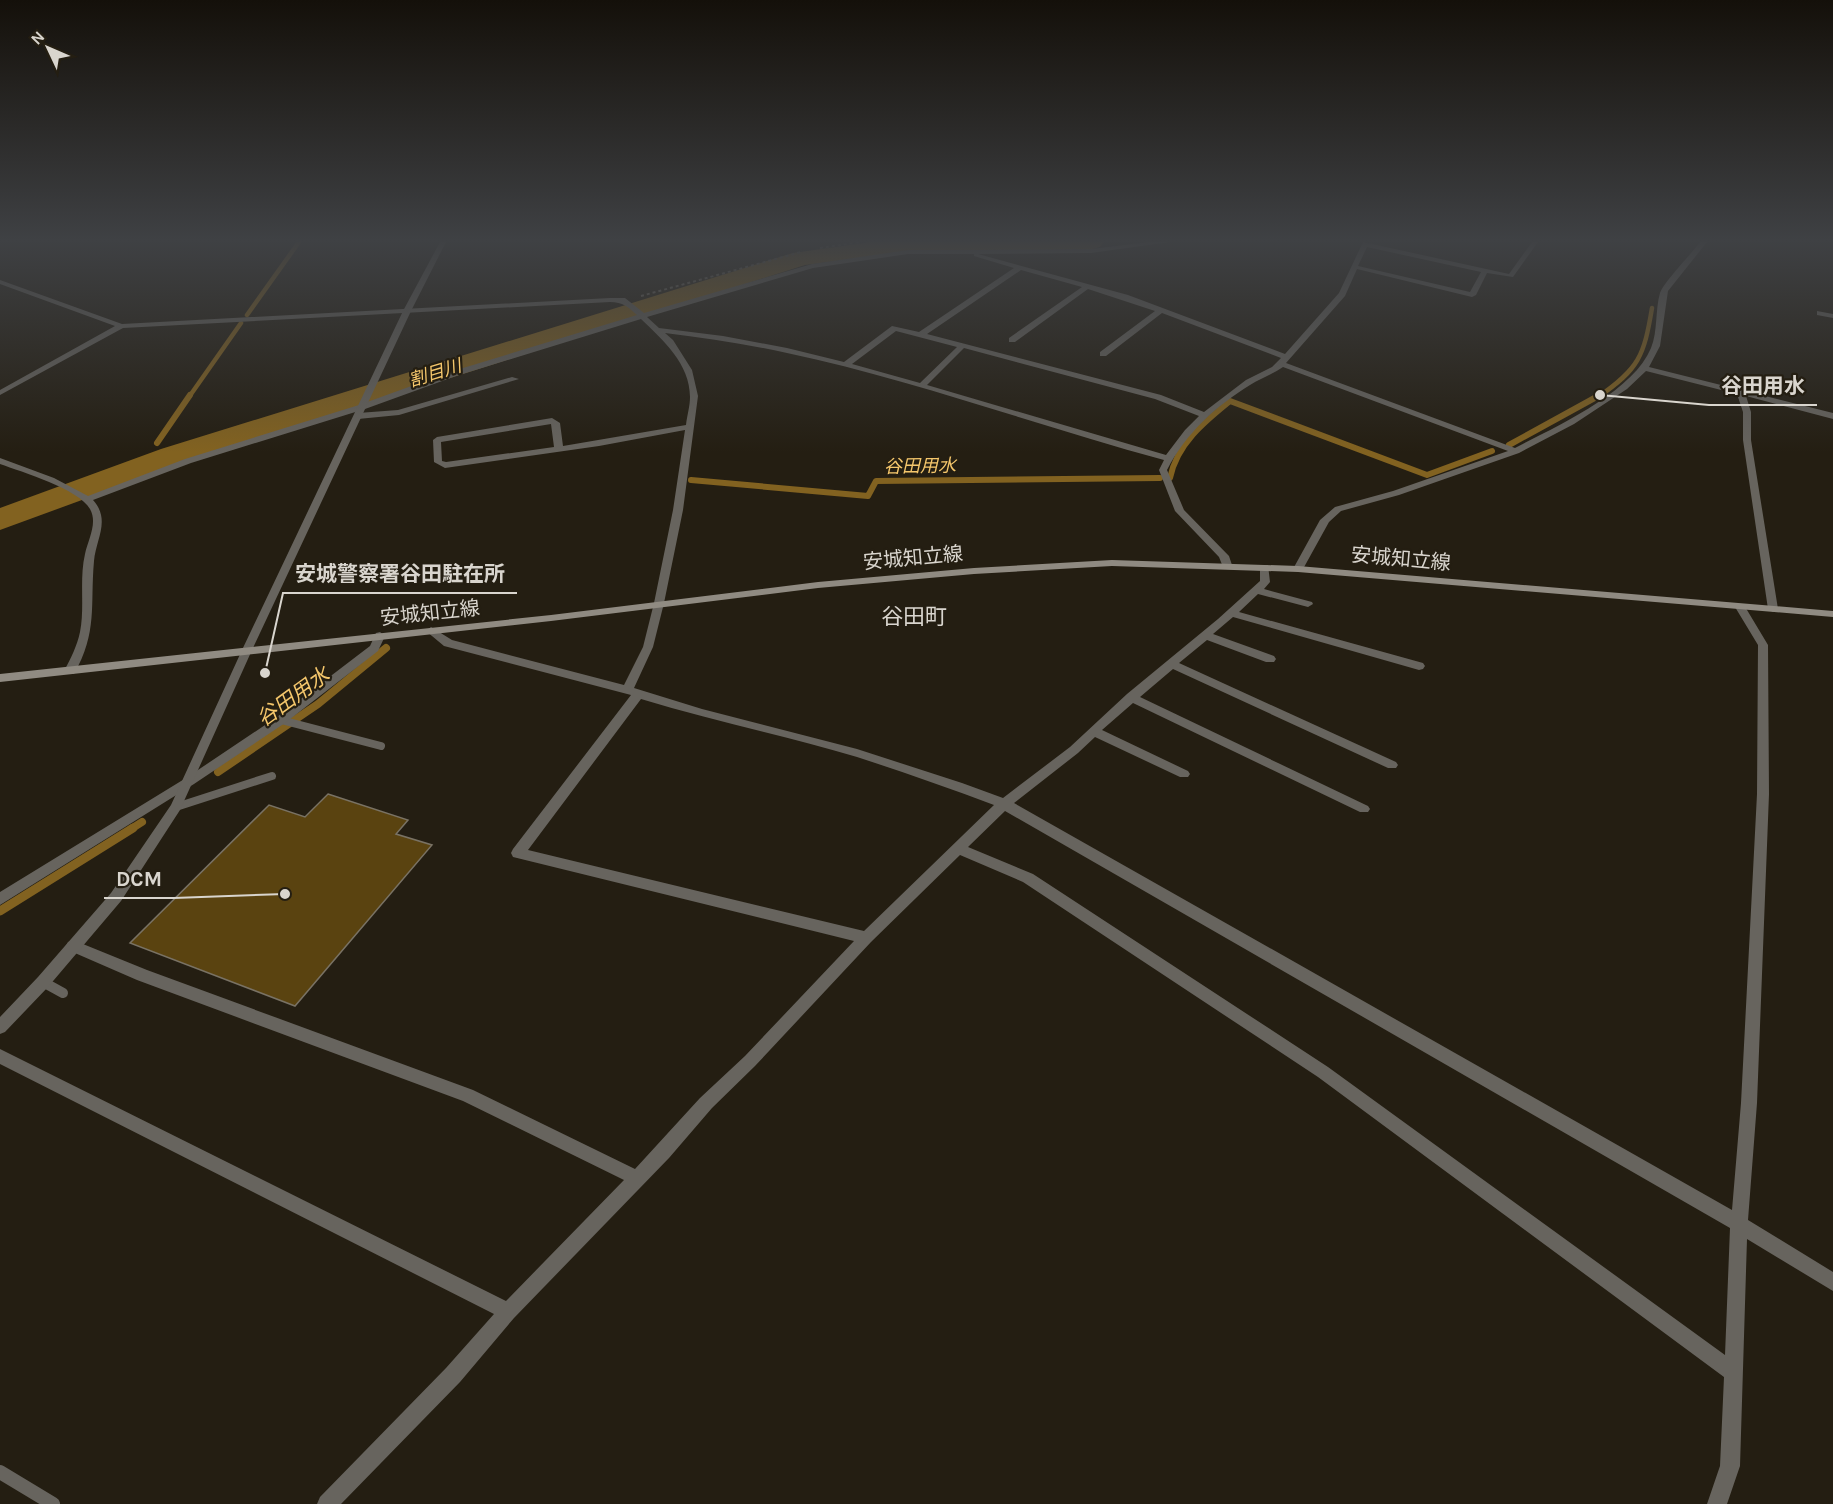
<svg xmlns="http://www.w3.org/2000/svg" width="1833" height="1504" viewBox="0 0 1833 1504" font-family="Karla,'Noto Sans JP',sans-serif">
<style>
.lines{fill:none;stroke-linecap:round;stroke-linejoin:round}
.stream-far3{stroke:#826220;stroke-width:4.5}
.stream-far2{stroke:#826220;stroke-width:6}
.stream-far1{stroke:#826220;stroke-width:8}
.stream{stroke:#826220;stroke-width:9}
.river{fill:#826220;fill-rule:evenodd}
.building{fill:#5a4310;stroke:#797264;stroke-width:1.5}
.path{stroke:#6d685e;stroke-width:2;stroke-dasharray:3 3;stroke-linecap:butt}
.service-far2{stroke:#67645e;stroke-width:8}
.service-far1{stroke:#67645e;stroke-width:10}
.service{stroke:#67645e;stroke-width:14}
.minor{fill:#67645e;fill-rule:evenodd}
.tertiary{fill:#67645e;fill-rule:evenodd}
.secondary{fill:#908b82;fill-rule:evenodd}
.labels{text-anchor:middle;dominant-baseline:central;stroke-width:4.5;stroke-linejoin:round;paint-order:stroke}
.far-water-label{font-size:18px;font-style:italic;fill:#f5c76c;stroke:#241e12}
.street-label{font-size:20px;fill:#d9d5ce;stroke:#241e12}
.water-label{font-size:21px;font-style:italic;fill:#f5c76c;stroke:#241e12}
.quarter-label{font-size:22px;fill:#d9d5ce;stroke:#241e12}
.leader{fill:none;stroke:#d9d5ce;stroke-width:2}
.callout-dot{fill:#d9d5ce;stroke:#241e12;stroke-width:2}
.callout-label{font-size:21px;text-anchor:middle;font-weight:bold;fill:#d9d5ce;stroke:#241e12;stroke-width:4.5;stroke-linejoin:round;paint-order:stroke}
</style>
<rect width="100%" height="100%" fill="#241e12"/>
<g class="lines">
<path class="stream-far3" d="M247 315 299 242
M189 397 241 323
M1598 397C1639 369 1644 356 1652 308"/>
<path class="stream-far2" d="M157 443 190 395
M1509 445 1600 395
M165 452 172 456
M1170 478C1177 444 1204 422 1230 401L1427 475 1492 451
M691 480 868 496 876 481 1160 478"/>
<path class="stream-far1" d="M218 772 318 704 386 648
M131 829 142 822"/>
<path class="stream" d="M0 911 133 828"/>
<path class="river" d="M871 242H1104L1100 247 1092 249 898 253 805 265 183 463 0 530V508L161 449 793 253Z"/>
</g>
<path class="building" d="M328 794 408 820 396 834 432 845 295 1006 130 943 269 805 305 817Z"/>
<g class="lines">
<path class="path" d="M820 248 861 242
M641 296 801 252"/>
<path class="service-far2" d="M281 720 381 746
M176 807 272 776"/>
<path class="service-far1" d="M43 982 63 993"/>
<path class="service" d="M0 1472 53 1504"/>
<path class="minor" d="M1149 242H1170L1091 253 978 254 1128 295 1285 354 1339 293 1363 242 1509 274 1532 242H1538L1513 277 1487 273 1476 295 1472 297 1357 269 1345 296 1286 363 1515 448C1557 426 1633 392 1651 348 1658 331 1655 310 1660 293 1664 282 1692 253 1700 242H1707L1668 291 1660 346 1649 367 1833 413V419L1746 396 1751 412V440L1778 609 1773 612 1768 609 1743 440V412L1737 394 1646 371 1627 389 1574 424 1519 453 1399 495 1341 511 1329 522 1303 569 1298 572 1293 569 1320 520 1335 507 1393 491 1508 451 1283 367C1273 374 1261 378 1250 385 1216 406 1186 433 1167 470L1184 510 1229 556 1232 565 1227 568 1223 567 1219 557 1175 511 1159 470 1164 460C1038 426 914 380 787 353 746 344 706 338 665 333L673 340 692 370 698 396 683 510 664 603 653 647 634 688 702 709 857 749 962 783 1003 798 1070 747 1127 694 1218 619 1260 581V565H1268L1270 582 1264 589 1312 602 1313 604 1308 607 1258 594 1239 612 1423 663 1425 666 1423 669 1419 670 1233 617 1213 634 1274 656 1276 659 1274 662H1266L1207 640 1179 663 1396 762 1398 765 1396 768H1388L1173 669 1140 697 1368 806 1370 809 1368 812H1360L1133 703 1102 730 1188 771 1190 774 1188 777H1180L1095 737 1078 753 1014 803 1732 1210 1741 1103 1757 794 1758 645 1735 607 1740 604 1744 605 1768 645 1769 794 1757 1103 1748 1220 1833 1272V1291L1747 1239 1740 1466 1727 1504H1707L1720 1466 1724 1377 1318 1077 1023 882 960 855 871 942 755 1066 712 1108 669 1158 514 1318 460 1382 341 1504H317L320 1497 446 1368 494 1314 0 1064V1049L506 1301 624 1180 463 1101 137 980 68 950 66 946 68 942 73 940 78 942 147 970 473 1090 635 1169 700 1098 745 1056 854 941 513 857 511 853 513 849 631 695 444 646 426 631 431 627 452 640 624 685 643 647 654 603 673 510 685 430 599 446 445 468 434 462 433 440 437 437 552 418 560 423 563 446 686 425C687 416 690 406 690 397 690 364 663 340 641 319L456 376 365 409 191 463 93 500C111 520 96 539 94 561 90 605 98 632 74 674H66L64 671C71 658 77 646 80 632 85 607 79 580 85 554 88 540 98 523 90 509 79 489 22 472 0 464V458L54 478 88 496 185 459 359 405 450 372 637 315C628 307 623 302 610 302L123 328 0 395V390L115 326 0 284V280L122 324 610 298H625L644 313 812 264 908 250 1091 249ZM1367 247 1481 272 1470 292 1358 266ZM908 254H974V256L1014 268 919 332 892 326 844 362 787 348 723 336 659 328 647 317 813 268ZM1021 270 1082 287 1009 338V342H1015L1088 289 1155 311 1100 352V356H1106L1162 313 1281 358 1272 367 1246 380 1204 412 1161 395 927 334ZM896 331 957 347 920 383 852 364ZM964 348 1155 399 1199 416 1185 430 1166 455 927 385ZM551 424 554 447 446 462 442 461 441 442ZM641 699C713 721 786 736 857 757 903 772 949 788 994 805L864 931 528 850ZM1005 811 1730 1228 1725 1355 1328 1067 1033 874 968 847Z
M1817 311 1833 314V318L1817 315Z
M512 377 519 379 399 415 358 419 354 416 358 413 398 410Z
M380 632 385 636 378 651 285 723 194 784 0 905V892L186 778 277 717 370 646 376 633Z"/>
<path class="tertiary" d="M440 242H446L411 311 252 650 180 810 121 901 48 987 5 1032 0 1034V1017L38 977 111 893 171 805 242 650 403 311Z"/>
<path class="secondary" d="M1112 560 1298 566 1833 611V617L1298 572 1112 566 974 574 818 588 551 621 0 682V674L551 615 818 582 974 568Z"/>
</g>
<linearGradient id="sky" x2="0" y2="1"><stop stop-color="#14100a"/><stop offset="0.53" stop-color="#3f4144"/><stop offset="1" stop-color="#3f4144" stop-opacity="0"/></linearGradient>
<rect width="1833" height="453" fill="url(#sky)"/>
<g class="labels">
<g class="far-water-label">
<text transform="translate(435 373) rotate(-17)">割目川</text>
<text transform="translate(920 466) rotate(-1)">谷田用水</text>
</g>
<g class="street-label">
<text transform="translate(913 558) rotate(-5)">安城知立線</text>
<text transform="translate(1401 559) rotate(5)">安城知立線</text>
<text transform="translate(430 613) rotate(-6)">安城知立線</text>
</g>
<g class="water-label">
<text transform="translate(293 697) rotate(-36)">谷田用水</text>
</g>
<g class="quarter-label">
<text x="914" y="617">谷田町</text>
</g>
</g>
<path class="leader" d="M1600 395L1709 405H1817M265 673L283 593H517M285 894L174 898H104"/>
<g class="callout-dot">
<circle cx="1600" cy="395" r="6"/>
<circle cx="265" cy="673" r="6"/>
<circle cx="285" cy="894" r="6"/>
</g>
<g class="callout-label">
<text x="1763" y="393">谷田用水</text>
<text x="400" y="581">安城警察署谷田駐在所</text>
<text x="139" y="886">DCM</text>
</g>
<g transform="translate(48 48) rotate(314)" stroke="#241e12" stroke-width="4.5" paint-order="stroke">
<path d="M0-4.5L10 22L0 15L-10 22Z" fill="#d9d5ce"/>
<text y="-9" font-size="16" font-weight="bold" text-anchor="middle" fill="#d9d5ce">N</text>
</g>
</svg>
